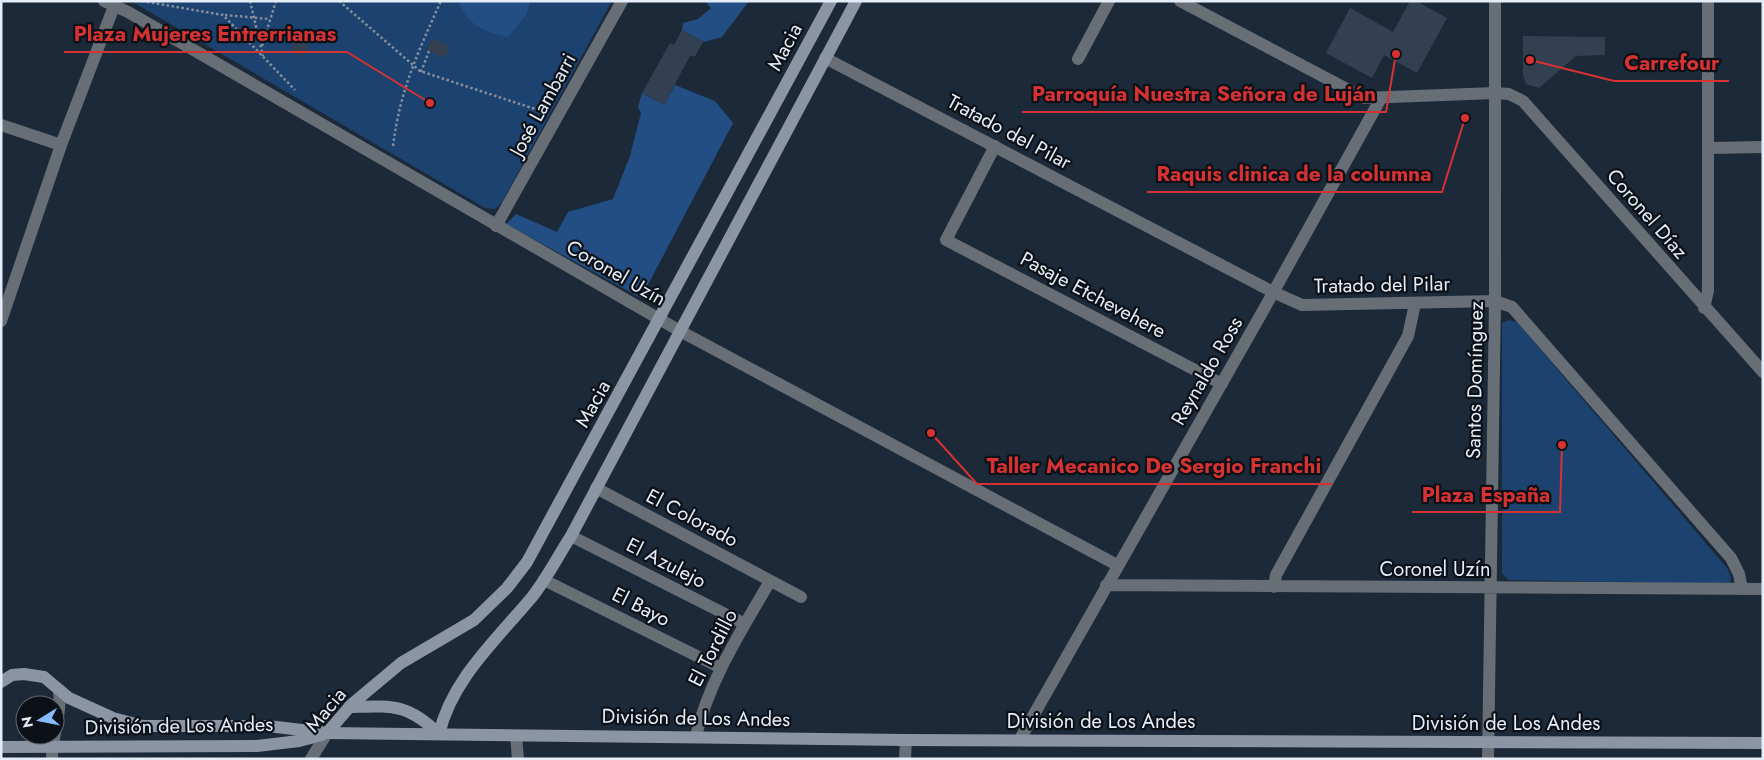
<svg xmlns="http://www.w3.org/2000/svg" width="1764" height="760" viewBox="0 0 1764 760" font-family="Jost,sans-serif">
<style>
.green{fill:#1c426f}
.forest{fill:#224e83}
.building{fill:#334051}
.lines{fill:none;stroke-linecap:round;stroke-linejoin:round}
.path{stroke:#858f9d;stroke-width:2.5;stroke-dasharray:2.5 2.5;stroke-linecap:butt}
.street{stroke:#676e76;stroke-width:12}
.secondary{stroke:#8b95a3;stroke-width:12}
.labels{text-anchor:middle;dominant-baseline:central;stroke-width:4.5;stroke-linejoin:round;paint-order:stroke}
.street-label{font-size:20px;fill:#e5edf8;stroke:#0c1118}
.leader{fill:none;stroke:#d73232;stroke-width:2}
.callout-dot{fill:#d73232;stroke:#0c1118;stroke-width:2}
.callout-label{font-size:21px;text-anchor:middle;font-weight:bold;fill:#d73232;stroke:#0c1118;stroke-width:4.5;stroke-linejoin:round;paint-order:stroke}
</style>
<rect width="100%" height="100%" fill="#1c2939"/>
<path class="green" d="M131 1H612L502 202 495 209 485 208Z
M1509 320 1517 322 1727 568 1731 577 1730 584 1508 580 1502 573V323Z"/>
<path class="forest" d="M458 1H531L526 15 508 37C484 32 467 25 458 1Z
M705 1H749L722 37 703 42 682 30 683 23 698 19 711 8Z
M675 85 715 101 733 123 641 298 506 224 516 214 557 232 568 212 613 199 630 156 641 113 638 107 642 93 664 105Z"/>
<path class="building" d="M1410 1H1416L1447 18 1417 73 1384 55 1372 78 1326 53 1350 8 1393 32Z
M682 30 703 42 695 56H690L664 105 642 93 670 43 674 45Z
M1523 36 1605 37V55L1576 56 1539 88 1526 84 1523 75Z
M432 38 450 46 445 58 426 50Z
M292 47a8 8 0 1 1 16 0a8 8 0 1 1-16 0Z"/>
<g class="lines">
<path class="path" d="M142 1 223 15 295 90
M250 1 263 56
M339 1 420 71 544 112
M225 15 269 19
M262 46 276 1
M421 72 429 51
M393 146C400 90 418 52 441 1"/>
<path class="street" d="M104 1 128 12 680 331 1117 565
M1180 1 1364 98 1495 93 1509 94 1523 101 1763 372
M825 58 1273 292 1302 305 1495 301 1512 307 1731 558 1739 574 1742 589
M1078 59 1109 1
M1 125 61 145
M995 146 946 240 1222 384
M1708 148 1763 147
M496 226 622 1
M1704 308 1708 291V1
M1 321 61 145 116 1
M596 488 801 597
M571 536 745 624
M544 580 721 668
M1106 585 1763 589
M1274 587 1276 575 1408 336 1415 304
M516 736 518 759
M696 736C709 680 742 630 770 581
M1020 739 1264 309 1381 98
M52 759C52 735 62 714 59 690
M311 759 327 733
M905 759 906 740
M1488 759 1495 301V1"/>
<path class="secondary" d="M1 682 12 675 24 674 44 677 69 698 113 718 143 726H268L327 733 906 740 1763 743
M349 707C392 706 407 703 439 734
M327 733 352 704 401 663 474 620 507 588 527 562 831 1
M439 734C452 679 497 639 532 597 547 578 558 556 571 536L856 1
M1 747 257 746 299 741 322 735"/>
</g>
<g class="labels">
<g class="street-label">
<text transform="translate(785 47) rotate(-62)">Macia</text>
<text transform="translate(543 105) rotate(-61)">José Lambarri</text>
<text transform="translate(1009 132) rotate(28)">Tratado del Pilar</text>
<text transform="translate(1647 214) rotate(49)">Coronel Díaz</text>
<text transform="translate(616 273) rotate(30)">Coronel Uzín</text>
<text transform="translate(1382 285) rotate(-1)">Tratado del Pilar</text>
<text transform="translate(1093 295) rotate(28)">Pasaje Etchevehere</text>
<text transform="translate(1207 371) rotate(-60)">Reynaldo Ross</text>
<text transform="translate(1475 380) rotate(-89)">Santos Domínguez</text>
<text transform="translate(593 404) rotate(-61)">Macia</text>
<text transform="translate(692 518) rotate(28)">El Colorado</text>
<text transform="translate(666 563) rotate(27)">El Azulejo</text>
<text x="1435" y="569">Coronel Uzín</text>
<text transform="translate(641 607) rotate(27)">El Bayo</text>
<text transform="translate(713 648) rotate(-63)">El Tordillo</text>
<text transform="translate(326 710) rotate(-50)">Macia</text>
<text transform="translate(696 718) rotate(1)">División de Los Andes</text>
<text x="1101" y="721">División de Los Andes</text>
<text x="1506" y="723">División de Los Andes</text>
<text transform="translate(179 726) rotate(-1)">División de Los Andes</text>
</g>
</g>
<path class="leader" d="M430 103L347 52H64M1530 60L1614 81H1729M1396 54L1386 112H1022M1465 118L1442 192H1147M931 433L977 484H1332M1562 445L1560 512H1412"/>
<g class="callout-dot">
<circle cx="430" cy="103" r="5"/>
<circle cx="1530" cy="60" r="5"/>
<circle cx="1396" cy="54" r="5"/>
<circle cx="1465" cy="118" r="5"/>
<circle cx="931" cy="433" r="5"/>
<circle cx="1562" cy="445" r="5"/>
</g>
<g class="callout-label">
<text x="205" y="41">Plaza Mujeres Entrerrianas</text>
<text x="1672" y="70">Carrefour</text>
<text x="1204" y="101">Parroquía Nuestra Señora de Luján</text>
<text x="1294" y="181">Raquis clinica de la columna</text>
<text x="1154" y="473">Taller Mecanico De Sergio Franchi</text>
<text x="1486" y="502">Plaza España</text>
</g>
<rect width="1764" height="760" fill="none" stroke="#e5edf8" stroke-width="5"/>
<g transform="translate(40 720) rotate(260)"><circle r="24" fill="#0c1118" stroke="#636972"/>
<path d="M0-4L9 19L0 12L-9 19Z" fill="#87bbfb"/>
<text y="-8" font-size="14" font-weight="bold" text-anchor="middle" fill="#e5edf8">N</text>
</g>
</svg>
